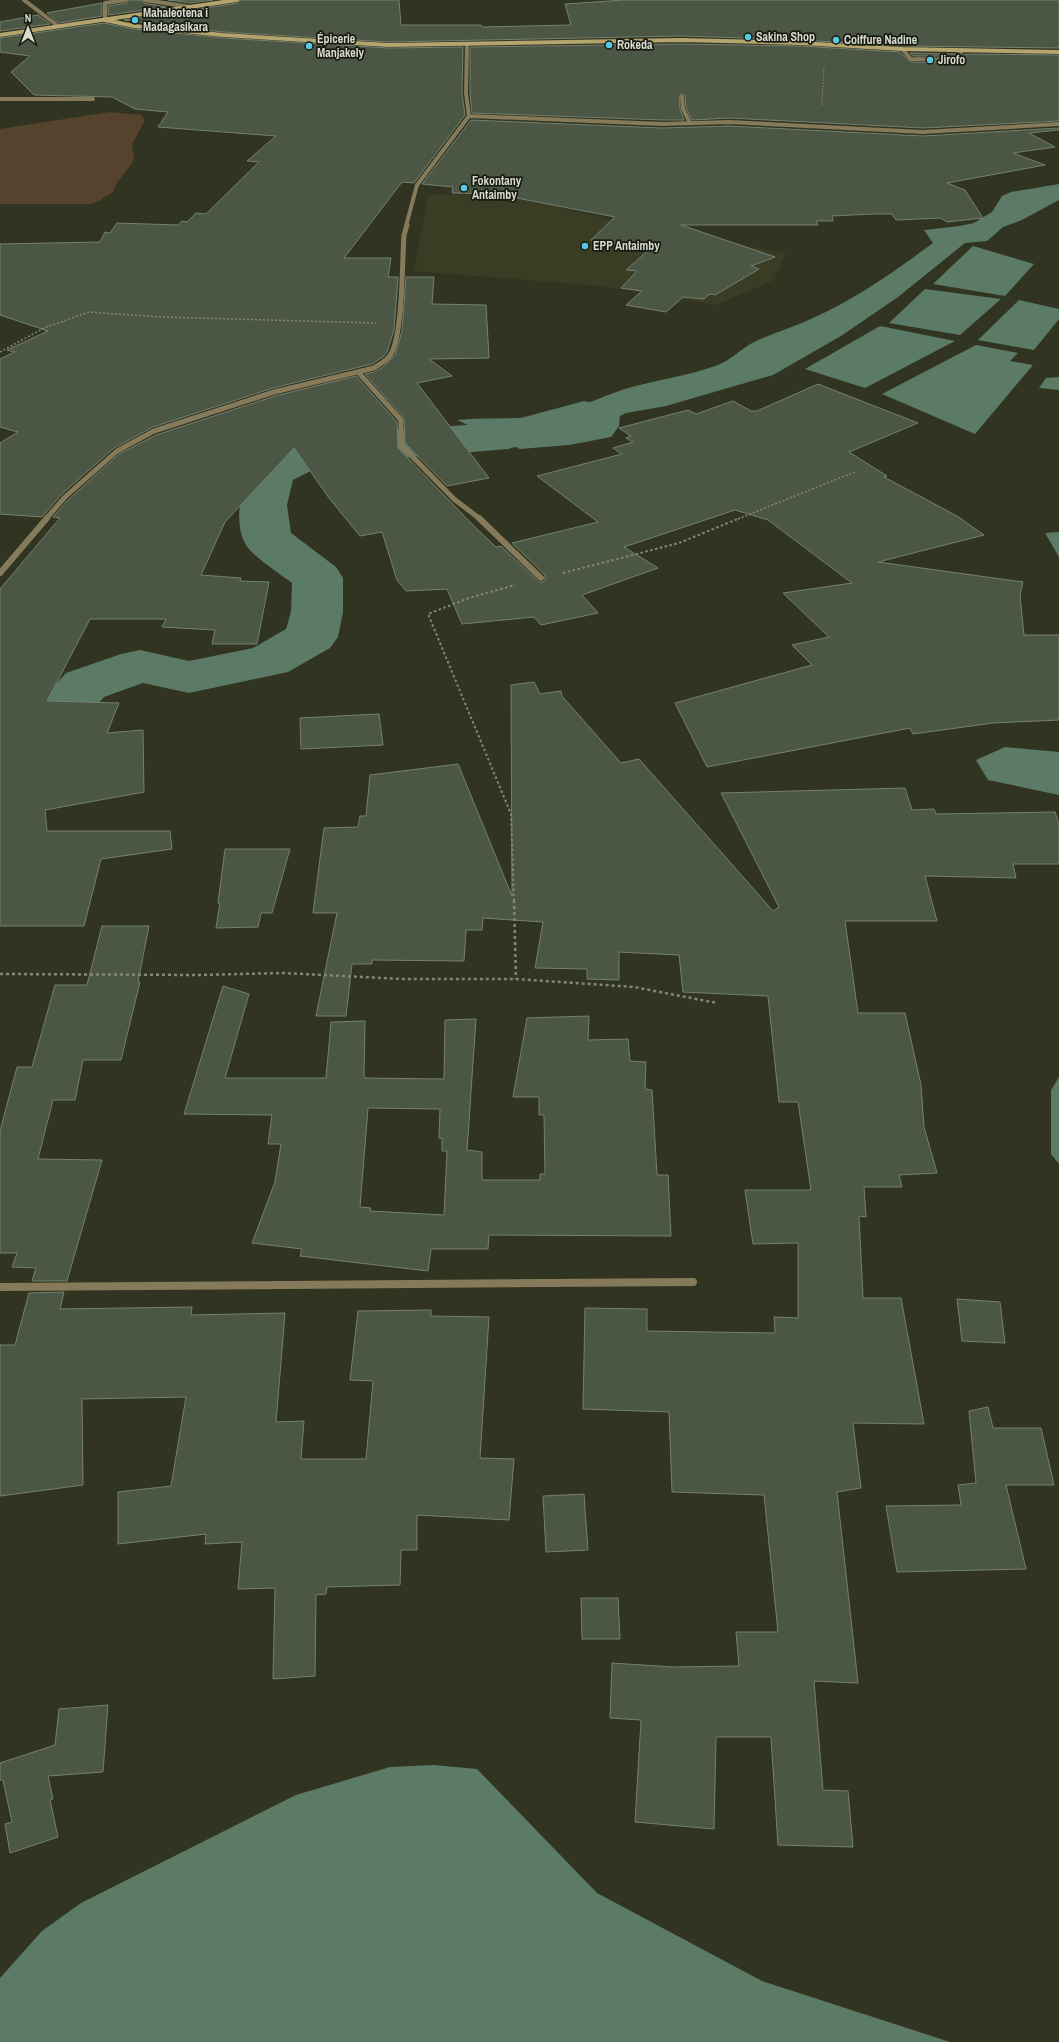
<svg xmlns="http://www.w3.org/2000/svg" width="1059" height="2042" viewBox="0 0 1059 2042" font-family="'Archivo Narrow',sans-serif">
<style>
.built{fill:#3a3d23}
.green{fill:#55432d}
.water{fill:#5b7b66}
.lines{fill:none;stroke-linecap:round;stroke-linejoin:round}
.river{fill:#5b7b66;fill-rule:evenodd}
.building{fill:#4b5645;stroke:#75816f;fill-rule:evenodd}
.path-far3{stroke:#848777;stroke-width:1;stroke-dasharray:1.5 1.5;stroke-linecap:butt}
.path-far2{stroke:#848777;stroke-width:1.5;stroke-dasharray:2 2;stroke-linecap:butt}
.path-far1{stroke:#848777;stroke-width:2;stroke-dasharray:2.5 2.5;stroke-linecap:butt}
.path{stroke:#848777;stroke-width:2.5;stroke-dasharray:3 3;stroke-linecap:butt}
.lane{stroke:#857b5a;stroke-width:4}
.street-far3{stroke:#857b5a;stroke-width:4}
.street-far2{stroke:#857b5a;stroke-width:5}
.street-far1{stroke:#857b5a;stroke-width:6}
.street{stroke:#857b5a;stroke-width:8}
.secondary{stroke:#b4a46e;stroke-width:4}
.poi-dot{fill:#58c8e4;stroke:#191b12;stroke-width:1.5}
.labels{text-anchor:middle;dominant-baseline:central;stroke-width:3.5;stroke-linejoin:round;paint-order:stroke}
.far-poi-label{font-size:12px;font-weight:bold;fill:#d8dace;stroke:#191b12;text-anchor:start}
</style>
<rect width="100%" height="100%" fill="#313421"/>
<path class="built" d="M428 194 511 196 624 223 786 253 774 280 716 305 601 286 414 271Z"/>
<path class="green" d="M110 112 141 115 145 120 132 144 134 159 131 165 118 181 113 192 99 201 91 204H0V129Z"/>
<path class="water" d="M1059 184V200L1022 220 1003 227 987 241 965 243 898 297 841 336 773 375 666 406 626 413 620 416 619 426 611 437 569 445 520 449 457 420C486 417 515 420 545 416 572 411 598 398 625 389 656 380 688 376 718 365 731 360 742 348 754 342 773 333 794 327 813 318 856 299 895 271 933 243L924 230 960 226 974 223 992 212 1002 196 1011 192Z
M973 246 1034 264 1005 296 933 284Z
M925 289 1001 299 960 335 889 323Z
M1019 300 1059 309V319L1034 350 978 340Z
M880 326 955 341 865 388 805 369Z
M976 345 1018 353 1010 361 1033 365 975 434 882 394Z
M1059 377V390L1039 388 1046 378Z
M1059 532V557L1045 533Z
M1005 747 1059 752V795L988 780 976 760Z
M1059 1077V1164L1051 1154V1090Z
M434 1765 477 1769 597 1893 762 1981 950 2042H0V1978L42 1931 81 1903 296 1795 390 1767Z"/>
<g class="lines">
<path class="river" d="M584 401 600 405 606 414 600 423 508 449 399 458 344 454 293 480 287 505 291 533 336 567 343 578V612L338 637 330 648 288 672 189 693 143 683 104 697 85 720 33 735 5 727 0 728V694L9 693 34 700 45 696 66 673 121 654 140 650 189 661 253 648 286 629 291 612 292 583C279 573 258 560 248 548 232 527 240 484 254 463L321 430 337 426 399 430 506 422Z"/>
</g>
<path class="building" d="M129 0H142L144 3 166 7 108 15V6L127 3Z
M168 0H213L190 3Z
M240 0H399L401 25H481L482 27 571 25 565 4 624 0H1059V48L902 46 800 40 681 36 388 42 223 32 124 20 238 3Z
M102 3V16L59 23 47 13Z
M38 15 50 24 0 31V22Z
M104 23 134 29 223 38 388 48 463 47 462 93 465 115 414 183 402 182 344 258H391L388 277H398L394 330 387 352 383 357 372 364 273 388 153 427 114 448 62 494 42 517 0 514V443L18 432 0 427V359L15 352 7 350 48 331 0 315V244L100 242 105 232 110 233 117 223 178 225 182 221 187 222 196 213 206 214 259 162 247 161 276 136 158 127 168 112 135 109 112 97 34 95 11 72 30 56 0 52V38Z
M681 44 800 46 900 52 911 62 955 63 965 54 1059 55V121L923 128 729 118 692 120 686 108 685 95 682 94 679 97 680 109 684 120H662L472 113 470 93V47Z
M910 53 956 54 953 56H913Z
M471 120 662 128 729 126 923 136 1059 128V130L1029 133 1055 147 1013 153 1045 165 947 183 965 190 983 218 947 222 940 218 896 220 892 214H873L832 216 833 221H816L818 225H681L775 257 751 266 759 269 715 295 710 294 704 299 683 297 666 312 626 305 642 291 621 288 637 271 626 270 651 248 591 240 615 217 496 194 452 193 453 187 422 184Z
M406 277H434L432 304 486 305 489 358 429 359 452 376 417 383 489 478 447 486 405 443 404 418 365 374 375 372 383 367 395 355 402 331Z
M356 376 397 422 398 448 478 530 496 547 501 546 540 583 545 581V575L512 543 598 522 537 476 622 454 613 448 633 442 626 438 631 436 619 428 688 410 696 414 733 401 751 411H757L818 384 918 423 849 452 887 476 884 477 957 516 984 535 878 562 1023 582 1020 596 1024 635H1059V720L993 723 913 734 910 728 707 767 675 703 812 665 792 645 829 637 783 593 852 583 768 520 735 510 624 547 658 568 582 595 598 613 541 625 534 617 462 624 447 589 406 591 397 580 382 532 360 536 329 498 294 448 225 522 201 575 241 578 240 581 269 582 257 644H212L215 630 162 627 166 619H90L47 701 119 703 107 733 143 730 144 792 45 810 47 831H170L172 849 101 859 84 926H0V589L60 518 53 517 68 500 119 454 156 435 275 396Z
M534 682 540 694 561 691 562 696 621 763 639 759 773 911 779 907 721 793 905 788 912 810 934 809 936 814 1055 812 1059 824V864H1013L1016 878 925 876 937 921H845L858 1013H905L921 1085 924 1127 937 1173 899 1175 902 1187H864L866 1217 859 1216 863 1298H901L924 1424 853 1423 861 1488 837 1492 858 1683 814 1681 823 1790 848 1791 853 1847 778 1845 771 1737H716L714 1829 635 1822 641 1720 610 1718 612 1663 673 1667 739 1666 736 1632H778L764 1495 672 1492 669 1412 583 1409 585 1308 647 1309V1331L775 1333 774 1317 798 1318V1243L753 1244 745 1190H811L798 1102H779L768 996 683 992 679 955 619 952V980L587 979V969L535 968 543 922 483 918 482 930H466L464 961 372 960V964H352L346 1016H316L337 913H313L324 828 358 827 360 816H366L370 775 458 764 512 896 511 685Z
M379 714 383 745 301 749 300 718Z
M225 849H290L272 913H261L258 927 216 928 220 903H218Z
M102 926H149L138 982H140L121 1060H83L75 1100H53L38 1159 102 1160 67 1281H32L36 1268 12 1267 17 1253H0V1131L17 1067H32L55 985H87Z
M223 986 249 994 225 1078H326L331 1022 365 1021 364 1078 444 1079 445 1020 476 1019 467 1150 482 1152V1180H540V1174H545L544 1115H539V1097H513L527 1018 589 1016 588 1040 628 1039 630 1061 646 1062 645 1089 652 1090 657 1175H668L671 1236 489 1235 488 1249H431L428 1271 300 1256 302 1249 252 1243 275 1182 281 1144H268L272 1115 184 1114ZM368 1108 440 1109 439 1138H442V1151H447L444 1215 370 1211 371 1208 360 1207Z
M64 1292 60 1309 192 1307 191 1315 285 1313 276 1422 304 1421 301 1459H366L373 1381 350 1380 358 1311 431 1310V1316L489 1317 480 1458 514 1459 509 1520 417 1515V1550H401L400 1585 327 1587 326 1594 316 1595 315 1676 273 1679 275 1588 238 1589 242 1542 205 1544 206 1534 118 1544V1492L171 1486 186 1397 82 1399 83 1485 0 1496V1345H15L29 1293Z
M957 1299 1000 1302 1005 1343 962 1341Z
M988 1407 993 1428H1041L1054 1485H1006L1026 1569 897 1572 886 1506 961 1505 958 1485 976 1483 969 1411Z
M584 1494 588 1550 546 1552 543 1496Z
M581 1598H618L620 1639H582Z
M108 1705 103 1772 48 1776 53 1799 50 1800 58 1837 10 1853 5 1824 12 1822 3 1780H0V1763L55 1745 59 1709Z"/>
<g class="lines">
<path class="path-far3" d="M822 105 824 66"/>
<path class="path-far2" d="M0 352 44 328 89 312 162 317 376 323
M738 519 857 471"/>
<path class="path-far1" d="M563 573 679 543 740 518
M514 901 511 814 428 614 469 598 515 585"/>
<path class="path" d="M514 900 516 979
M0 974 198 975 283 973 403 979H516L634 987 717 1003"/>
<path class="lane" d="M145 0 190 7
M105 20V3L126 0
M902 49 911 59 955 60 963 50
M682 97 683 109 690 123
M0 99H93"/>
<path class="street-far3" d="M24 0 58 26
M469 116 662 124 729 122 923 132 1059 124
M406 226 417 185 469 116 466 93 467 45"/>
<path class="street-far2" d="M358 372 401 420V445L454 499 480 519
M46 519 65 497 117 451 154 431 274 392 374 368C380 364 387 361 391 354 403 333 402 262 404 235L407 225"/>
<path class="street-far1" d="M479 518 541 578
M0 573 47 518"/>
<path class="street" d="M0 1287 693 1282"/>
<path class="secondary" d="M105 20 134 26 223 35 388 45 681 40 800 43 902 49 1059 52
M0 35 237 0"/>
</g>
<g class="poi-dot">
<circle cx="135" cy="20" r="4"/>
<circle cx="748" cy="37" r="4"/>
<circle cx="836" cy="40" r="4"/>
<circle cx="609" cy="45" r="4"/>
<circle cx="309" cy="46" r="4"/>
<circle cx="930" cy="60" r="4"/>
<circle cx="464" cy="188" r="4"/>
<circle cx="585" cy="246" r="4"/>
</g>
<g class="labels">
<g class="far-poi-label">
<text x="143" y="13">Mahaleotena i<tspan x="143" dy="14">Madagasikara</tspan></text>
<text x="756" y="37">Sakina Shop</text>
<text x="317" y="39">Épicerie<tspan x="317" dy="14">Manjakely</tspan></text>
<text x="844" y="40">Coiffure Nadine</text>
<text x="617" y="45">Rokeda</text>
<text x="938" y="60">Jirofo</text>
<text x="472" y="181">Fokontany<tspan x="472" dy="14">Antaimby</tspan></text>
<text x="593" y="246">EPP Antaimby</text>
</g>
</g>
<g transform="translate(28 28)" stroke="#191b12" stroke-width="3" paint-order="stroke">
<path d="M0-3L7 15L0 10L-7 15Z" fill="#d8dace"/>
<text y="-6" font-size="11" font-weight="bold" text-anchor="middle" fill="#d8dace">N</text>
</g>
</svg>
